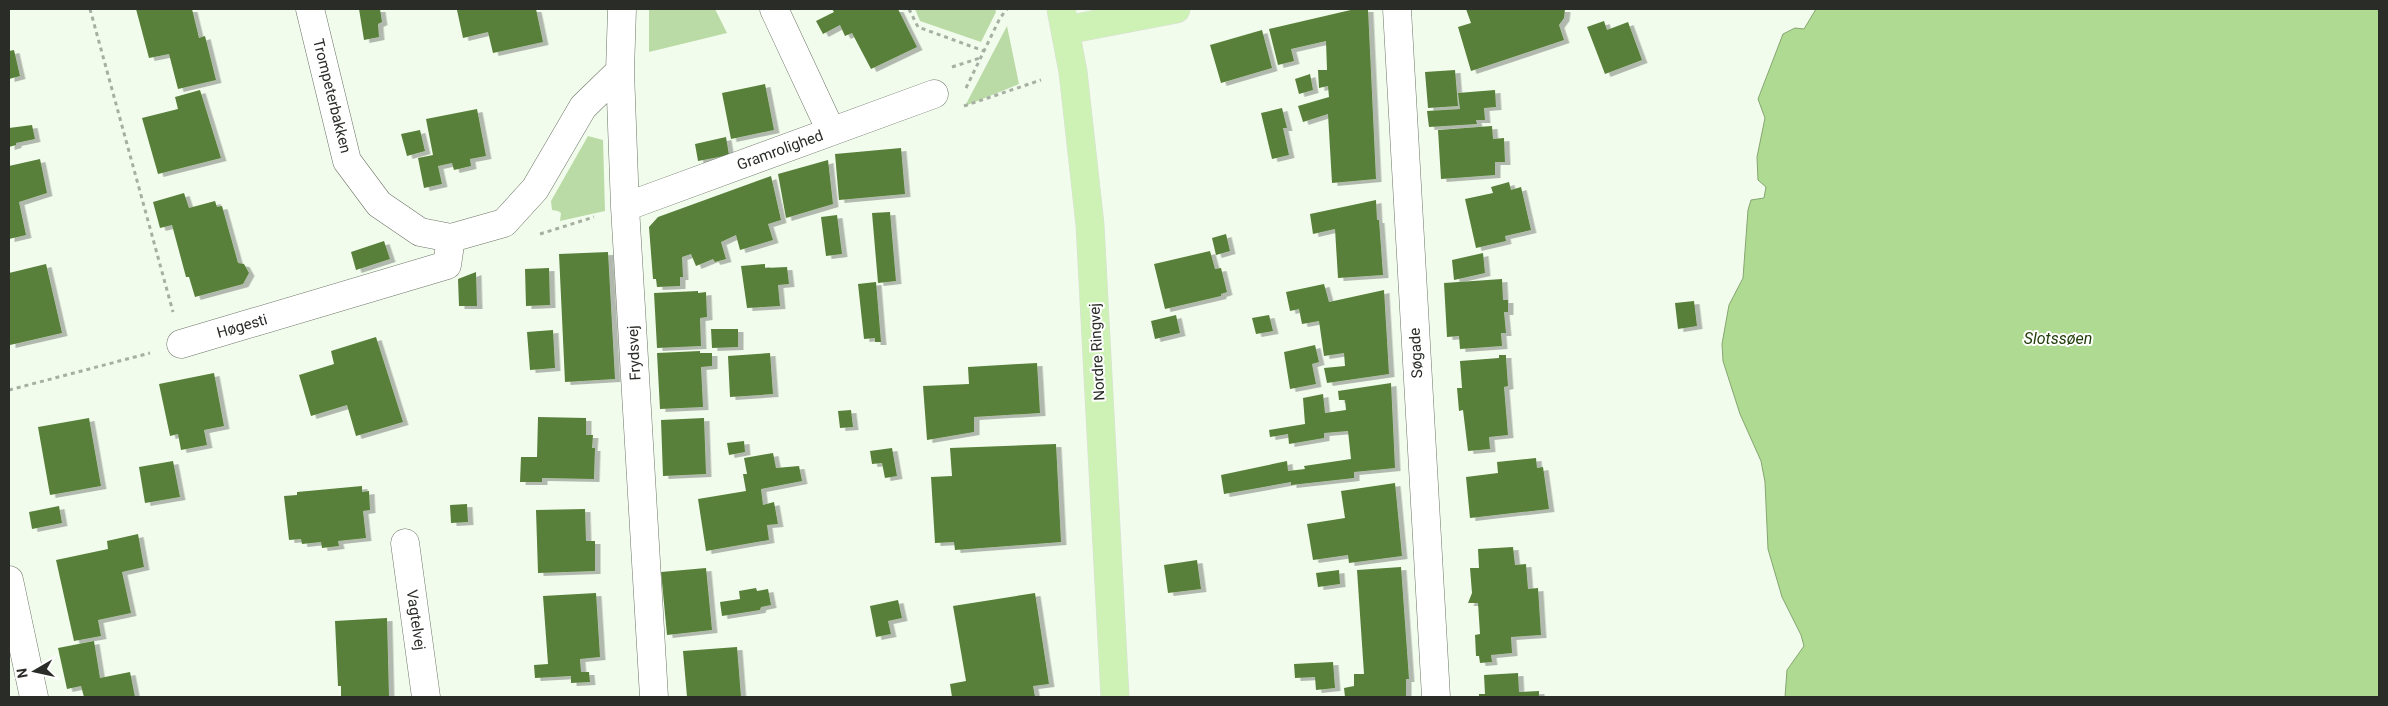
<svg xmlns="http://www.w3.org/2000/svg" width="2388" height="706" viewBox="0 0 2388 706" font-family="Roboto,sans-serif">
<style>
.green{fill:#badaa6}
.water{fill:#aedb91;stroke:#86a671}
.building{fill:#58803a;filter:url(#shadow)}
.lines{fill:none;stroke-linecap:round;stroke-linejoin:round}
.minor-casing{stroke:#6c7467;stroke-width:29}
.major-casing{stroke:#dddddc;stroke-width:29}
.path{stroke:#a7afa3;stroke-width:3;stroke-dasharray:4 4;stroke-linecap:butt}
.minor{stroke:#fff;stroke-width:28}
.major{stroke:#cef2b5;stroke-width:28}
.labels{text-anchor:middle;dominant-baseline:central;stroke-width:4;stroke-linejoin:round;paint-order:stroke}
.street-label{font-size:15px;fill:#292c27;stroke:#fff}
.water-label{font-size:16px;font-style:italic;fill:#223e0a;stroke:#fff}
</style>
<defs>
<filter id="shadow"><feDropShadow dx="5.5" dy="3" stdDeviation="0" flood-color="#0004"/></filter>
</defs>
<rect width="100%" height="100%" fill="#f2fced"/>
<path class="green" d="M649 9H715L727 33 649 52Z
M915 9H995L996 12 981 42 920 21Z
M1007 26 1019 84 965 106Z
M588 136 603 140 605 211 560 221 561 213 558 211 552 210 551 201Z"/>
<path class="water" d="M1816 9H2379V697H1785L1787 670 1804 646 1801 635 1782 597 1768 549 1765 482 1761 461 1740 414 1723 361 1722 344 1729 305 1743 278 1748 210 1751 200 1764 198 1766 187 1758 180 1757 157 1765 118 1758 99 1783 34 1795 28 1804 29Z"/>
<path class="building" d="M136 9H192L199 38 205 36 216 80 178 89 169 54 149 58Z
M359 9H380L382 22 378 24 379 37 364 40Z
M461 9H536L543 42 493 53 488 32 463 38 457 10Z
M832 9H898L917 47 871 69 852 33 845 36 840 25 823 34 816 21 834 12Z
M1355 9H1368L1376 179 1332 183 1328 114 1303 122 1298 106 1329 97 1328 86 1319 88 1318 70H1327L1326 41 1291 49 1294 61 1278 65 1269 29Z
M1466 9H1565L1564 18 1559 25 1564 40 1471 71 1458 27 1471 23Z
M1604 21 1607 30 1628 22 1642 60 1605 74 1587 27Z
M1262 30 1272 68 1221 83 1210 45Z
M14 50 20 76 9 79V51Z
M1455 70 1458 106 1428 108 1425 72Z
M1310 74 1313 90 1299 94 1295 79Z
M765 84 774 130 731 139 722 93Z
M200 90 221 158 158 174 142 118 178 109 175 97Z
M1495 90 1496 107 1484 108 1485 120H1476L1477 124 1429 127 1427 111 1460 109 1458 93Z
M1282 108 1287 128H1283L1289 155 1272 159 1261 113Z
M477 109 486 156 470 159 471 166 454 170 452 163 438 166 442 184 424 188 418 158 433 155 426 119Z
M32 125 35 139 16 143V145L9 147V128Z
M1492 126 1493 139 1504 138 1505 162H1495V175L1441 179 1438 130Z
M420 130 425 151 407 156 401 134Z
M726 137 729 155 698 161 695 144Z
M901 148 905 194 839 200 835 154Z
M40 159 47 193 19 202 26 235 9 239V166Z
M828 160 833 204 786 218 778 174Z
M771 176 781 220 768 224 773 240 740 250 736 235 721 242 726 259 715 262 713 259 696 266 691 254 682 257 683 277H680V286L657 287 656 279H653L649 227 658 217Z
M1509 182 1511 190 1521 187 1531 230 1505 236 1506 241 1476 248 1465 199 1493 193 1491 187Z
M184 193 189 208 215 201 217 207 222 206 238 263 244 264 249 273 243 284 195 297 189 277H186L172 225 160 228 153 202Z
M1376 200 1377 220H1379L1383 275 1338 278 1335 229 1313 234 1310 214Z
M890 212 896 281 878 283 872 213Z
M837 215 842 254 826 256 821 217Z
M1226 234 1230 251 1216 255 1212 238Z
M384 241 390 259 356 270 351 252Z
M1210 251 1215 269 1221 268 1227 292 1221 294V296L1165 309 1154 264Z
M608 252 615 379 565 382 559 254Z
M1483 253 1485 273 1454 280 1452 260Z
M46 264 62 333 10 345 9 273Z
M765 264V268L787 267 789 284 778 285 780 306 747 308 741 266Z
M549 268 550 305 526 306 525 269Z
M476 272 477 306H459L458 279Z
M1502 279 1503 300H1508V312H1504L1506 333H1501L1502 346 1460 349 1459 336 1447 337 1444 283Z
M876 282 881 342H875V338L864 339 858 284Z
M1324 284 1329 302 1384 290 1389 374 1327 383 1324 368 1345 366 1344 353 1324 356 1319 321 1302 324 1299 309 1290 311 1286 292Z
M698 291V293L706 292 707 317 700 318 701 346 657 348 654 293Z
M1694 301 1697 326 1678 329 1675 303Z
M1176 315 1180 333 1155 339 1151 321Z
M1269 315 1273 331 1256 334 1252 318Z
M711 329H738V347L712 348Z
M553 330 555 368 530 370 527 332Z
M376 337 403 422 356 436 347 405 311 416 299 375 334 364 331 351Z
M1315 345 1319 362 1312 364 1316 384 1290 389 1284 352Z
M700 351V353H712V366L701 367 703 407 660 409 657 353Z
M770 353 773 394 730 397 728 356Z
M1499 355H1506V358L1508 386 1504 387 1508 435 1489 437 1490 449 1468 451 1463 410 1459 411 1457 388H1462L1460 361 1499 358Z
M1037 363 1040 413 974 417V432L927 440 923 386 969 384 968 367Z
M214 373 224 426 204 430 207 445 181 450 178 434 170 436 159 384Z
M1391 383 1395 468 1354 472V478L1291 485V482L1224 494 1221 475 1287 461 1288 471 1305 469 1304 466 1351 459 1348 431 1324 433V438L1289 444 1288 434 1270 437 1269 430 1305 424 1303 398 1323 394 1325 413 1346 410 1345 400H1339L1338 391Z
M851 410 853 427 840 428 838 411Z
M538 417 586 418V435H593L592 448H595L594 479 542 478V482H520L521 457H537Z
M89 418 101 486 50 495 38 427Z
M704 418 706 474 663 476 661 420Z
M744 441 745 452 729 455 727 443Z
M1056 444 1061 542 955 550 954 542 935 543 931 477 952 476 950 448Z
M892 448 897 476 885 478 882 463 872 464 870 451Z
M773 453 776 468 799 466 802 481 761 489 763 505 774 502 778 524 767 525 769 540 706 551 698 499 746 491 743 474H747L744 458Z
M1536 458 1537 468 1543 467 1549 509 1470 518 1466 477 1498 473 1497 462Z
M173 461 180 497 145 503 139 467Z
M1395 483 1402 556 1349 563 1348 555 1313 560 1307 524 1345 518 1341 491Z
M362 486V492L369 491 370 510 363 511 366 538 338 541 339 546 322 548 321 542 302 544 301 539 289 540 284 496 297 495V492Z
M467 504 468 522 451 523 450 505Z
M59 506 62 523 32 529 29 512Z
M585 509 586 541H595V571L538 573 536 510Z
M138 534 144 567 122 572 131 613 98 620 101 636 74 641 56 560 108 549 107 541Z
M1513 547 1515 565 1526 564 1528 589 1538 588 1541 635 1511 637 1512 653 1491 655 1492 662 1480 663 1479 656H1476L1475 635 1480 634 1478 603H1468L1472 593 1470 568H1479L1478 549Z
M1197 560 1201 589 1168 593 1164 565Z
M1401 567 1409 679H1406V697H1345L1344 688 1354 686V674H1364L1357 570Z
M706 568 712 630 667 635 661 572Z
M1339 570 1340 584 1318 587 1316 573Z
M756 588 757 591 768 589 771 605 761 607 760 610 722 616 720 602 740 599 739 591Z
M596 593 600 657 580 659 581 672H589L590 682 571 683V676L535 678 534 665 548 664 543 596Z
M1035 593 1049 684 1033 686 1035 697H952L950 684 966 681 953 606Z
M898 600 902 618 888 621 891 634 876 637 870 606Z
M387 618 389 697H341V686H338L335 621Z
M94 641 100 678 130 672 135 697H84L81 686 67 689 58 648Z
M737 647 741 697H687L683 651Z
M1333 662 1335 688 1316 690 1315 677 1295 678 1294 664Z
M1518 673 1519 692 1539 691V697H1479V694H1485L1484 675Z"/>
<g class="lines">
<defs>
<path id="minor" d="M310 9 347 161 379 204 420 232 451 238 504 223 535 189 583 107 620 71
M622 9 620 71 625 207 654 697
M774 9 831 131
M1397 9 1436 697
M625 207 934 94
M181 344 447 265 451 238
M405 543 426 697
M9 580 34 697"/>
<path id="major" d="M1061 9 1073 72 1090 225 1115 697
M1066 30 1176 9"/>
</defs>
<use href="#minor" class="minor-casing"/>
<use href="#major" class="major-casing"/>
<path class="path" d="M90 9 173 312
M909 9 918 27 984 51
M952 67 980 58
M966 88 1000 18 1007 9
M964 106 1041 80
M540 234 594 217
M9 390 150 353"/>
<use href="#minor" class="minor"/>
<use href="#major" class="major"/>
</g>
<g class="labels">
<g class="street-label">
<text transform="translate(332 96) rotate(76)">Trompeterbakken</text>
<text transform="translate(780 150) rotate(-20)">Gramrolighed</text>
<text transform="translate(242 326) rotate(-16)">Høgesti</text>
<text transform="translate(1097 352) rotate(-93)">Nordre Ringvej</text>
<text transform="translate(634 353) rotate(-93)">Frydsvej</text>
<text transform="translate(1416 353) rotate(-93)">Søgade</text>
<text transform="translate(416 620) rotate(82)">Vagtelvej</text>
</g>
<g class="water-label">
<text x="2058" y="338">Slotssøen</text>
</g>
</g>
<rect width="2388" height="706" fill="none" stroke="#292c27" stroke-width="20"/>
<g transform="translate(35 671) rotate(261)" stroke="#ffffff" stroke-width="4" paint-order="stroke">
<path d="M0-4L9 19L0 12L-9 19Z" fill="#292c27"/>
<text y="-8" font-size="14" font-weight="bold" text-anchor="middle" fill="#292c27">N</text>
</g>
</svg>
